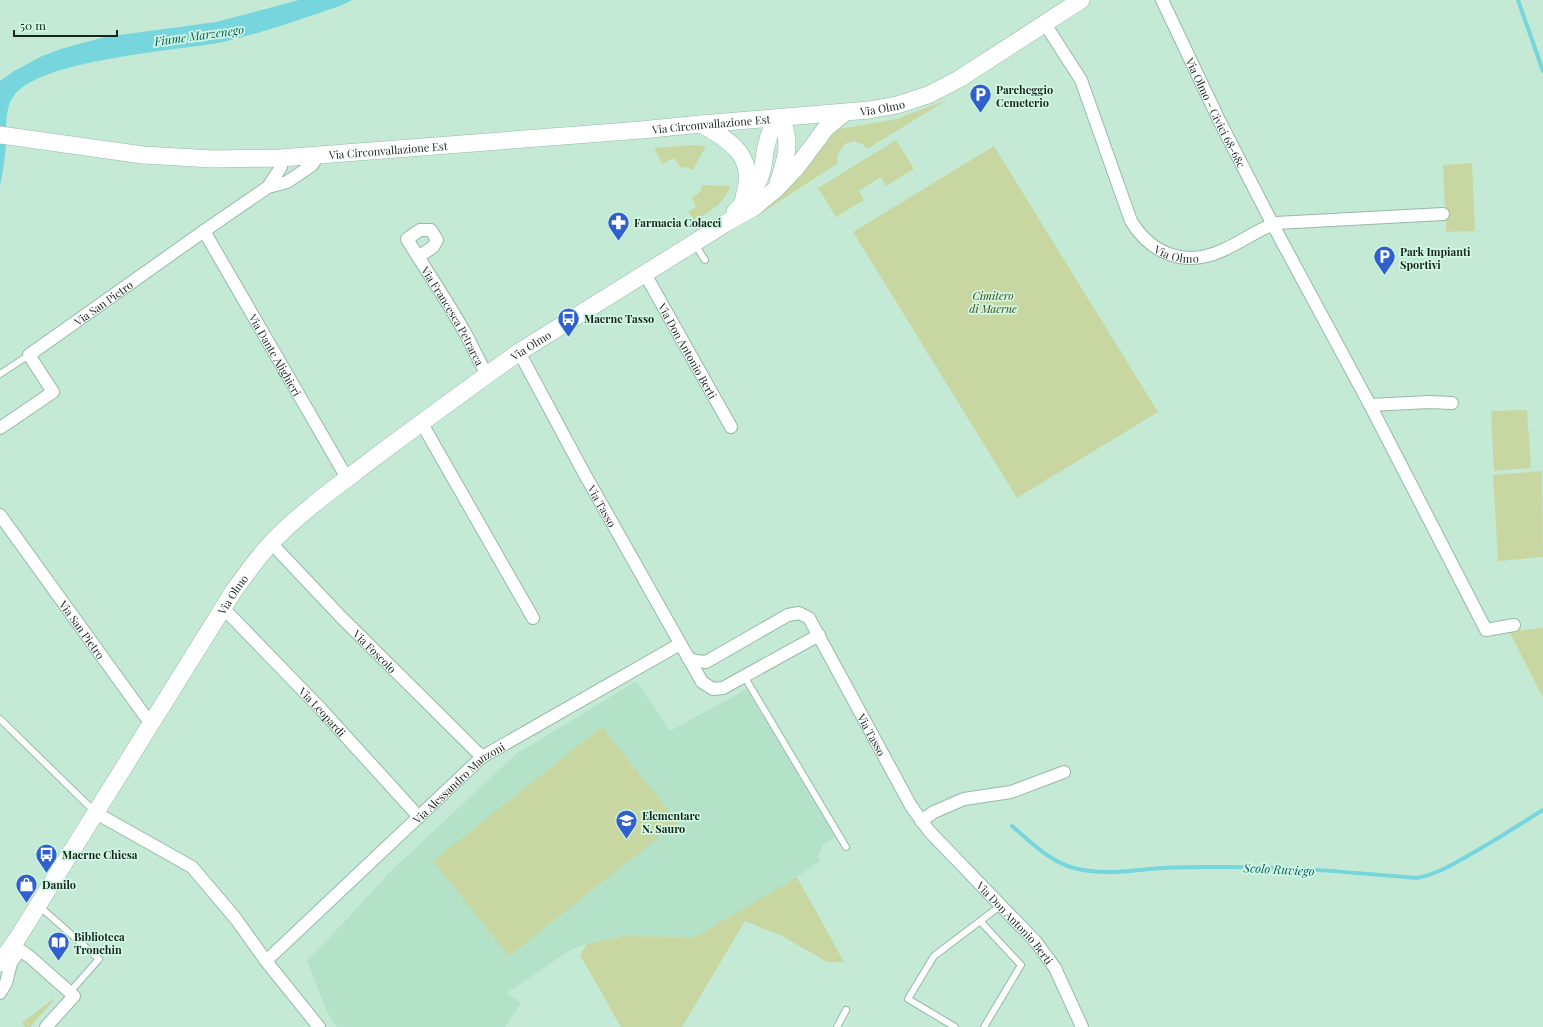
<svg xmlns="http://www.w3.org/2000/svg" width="1543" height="1027" viewBox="0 0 1543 1027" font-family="'Playfair Display',serif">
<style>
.built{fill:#b4e2c9}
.green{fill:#c8d7a2}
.water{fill:#76d5dd}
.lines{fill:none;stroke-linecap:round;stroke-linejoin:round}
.stream{stroke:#76d5dd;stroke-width:4}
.lane-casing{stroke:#95baa7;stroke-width:8}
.street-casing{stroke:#95baa7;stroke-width:14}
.secondary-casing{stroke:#95baa7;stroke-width:18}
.lane{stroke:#fff;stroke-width:6}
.street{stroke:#fff;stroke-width:12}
.secondary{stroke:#fff;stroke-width:17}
.labels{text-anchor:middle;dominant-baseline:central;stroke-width:3.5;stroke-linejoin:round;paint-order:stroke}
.poi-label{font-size:11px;font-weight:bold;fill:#17251e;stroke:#d1f8e3;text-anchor:start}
.street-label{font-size:11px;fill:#17251e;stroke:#d1f8e3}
.park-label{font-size:11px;font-style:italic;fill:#3c4716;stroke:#d1f8e3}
.water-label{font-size:12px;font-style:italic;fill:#045c62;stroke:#d1f8e3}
</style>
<rect width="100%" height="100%" fill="#c4ead6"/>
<path class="built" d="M636 681 670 731 747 689 835 836 822 846 818 857 820 861 797 877 695 937 623 936 587 944 572 949 507 993 521 1003 505 1027H337L326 1010 307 960 329 938 393 869 516 754Z"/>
<path class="green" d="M947 100 867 149 862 144 853 141 844 145 837 156 838 163 754 218 790 187 813 160 826 139 834 130 896 119Z
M896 140 914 169 886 186 881 177 859 191 864 200 836 217 818 188Z
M694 145 706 146 693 170 686 167 681 168 674 158 662 164 654 148Z
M994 146 1158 412 1017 498 853 232Z
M1472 163 1475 231 1446 232 1443 165Z
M702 185 730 186C724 205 710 211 694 221L688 211 696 207 692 198 700 192Z
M1527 410 1531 468 1494 471 1491 411Z
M1542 471 1543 557 1498 561 1493 475Z
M1543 628V698L1509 631Z
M602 727 678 822 509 956 433 861Z
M797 877 844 962H827L782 936 745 921 682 1027H621L580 955 587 944 623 936 695 937Z
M53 999 54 1000 30 1027H25L22 1023Z"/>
<path class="water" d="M299 0H352C340 7 324 11 310 16 281 26 253 35 223 42 178 51 38 59 13 97 4 110 7 129 6 144 5 158 3 172 0 186V81L14 71 42 56 61 49 82 43 105 37 216 22Z"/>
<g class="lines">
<path class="stream" d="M1518 0 1543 71
M1012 826C1031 842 1049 861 1074 868 1103 876 1133 870 1162 868 1178 867 1194 867 1211 867 1279 866 1349 872 1417 878 1437 874 1454 864 1471 854 1496 840 1519 825 1543 810"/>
<defs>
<path id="lane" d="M694 243 705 260
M0 374 29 355
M744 676 846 847
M0 719 95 812
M39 906 99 959 69 993
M980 921 1021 965 984 1027
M837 1027 846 1010
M955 1027 908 999 934 956 1000 906"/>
<g id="street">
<path id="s1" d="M1162 0 1220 122 1273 225 1370 405 1429 402 1452 403"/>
<path id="s2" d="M1045 24 1081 80 1131 221C1151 254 1185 267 1221 251 1240 243 1257 230 1276 223L1443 214"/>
<path d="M268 187 281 167 280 158"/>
<path id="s3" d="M204 231 347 478"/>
<path id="s4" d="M418 257 433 247 437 240 431 230H420L407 239C426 270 446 299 464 331 472 345 478 360 487 374"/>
<path id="s5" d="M645 274 731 427"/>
<path id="s6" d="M519 352 584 473 702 682 713 689 723 688 819 635"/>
<path d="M1370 405 1486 630 1514 625"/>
<path d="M421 422 533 618"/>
<path id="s7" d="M0 428 53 392 29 355 204 231 268 187 287 182 302 172 312 165 318 156"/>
<path id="s8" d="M0 515 145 716 152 722"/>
<path id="s9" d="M271 543 341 617 482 757"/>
<path id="s10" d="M223 609 230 615 320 708 419 817"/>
<path id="s11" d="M688 658 696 661 706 662 788 615 799 613 809 618 911 806 929 831 1036 942 1055 968 1082 1027"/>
<path d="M96 813 192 867 236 919 266 961 319 1027"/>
<path d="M921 821 934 812 964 799 1011 792 1064 772"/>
<path id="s12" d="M266 961 482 757 680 644"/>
<path d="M0 993 6 983 11 963 20 950 30 957 74 996 46 1027"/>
</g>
<g id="secondary">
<path d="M701 124C731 141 757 157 744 197"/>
<path id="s13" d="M0 135 143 155 213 159 280 158 641 130 701 124 869 110 897 105 928 95 959 79 1081 0"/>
<path d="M778 183C786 159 792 143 781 118"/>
<path d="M735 212C746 200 757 188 762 171 764 163 764 155 766 147 768 136 772 127 777 118"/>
<path id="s14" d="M0 963 17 939 233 592C245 575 258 557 272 542 302 511 336 487 370 461 419 424 469 388 519 352L726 223 753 208 776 189 796 168 826 128 843 114"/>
</g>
</defs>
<use href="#lane" class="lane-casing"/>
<use href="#street" class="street-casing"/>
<use href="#secondary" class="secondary-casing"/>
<use href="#lane" class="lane"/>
<use href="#street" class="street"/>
<use href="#secondary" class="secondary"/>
</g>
<defs>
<symbol id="parking-pin" viewBox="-11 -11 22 30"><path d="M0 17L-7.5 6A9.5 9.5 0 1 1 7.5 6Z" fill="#3060cf" stroke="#d1f8e3"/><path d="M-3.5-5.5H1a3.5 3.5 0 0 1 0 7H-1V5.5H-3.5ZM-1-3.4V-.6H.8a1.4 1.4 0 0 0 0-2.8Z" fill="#fff"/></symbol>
<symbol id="pharmacy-pin" viewBox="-11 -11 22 30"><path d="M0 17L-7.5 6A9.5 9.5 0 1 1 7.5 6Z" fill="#3060cf" stroke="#d1f8e3"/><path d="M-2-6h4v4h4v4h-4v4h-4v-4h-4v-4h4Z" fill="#fff"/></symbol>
<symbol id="bus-pin" viewBox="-11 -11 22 30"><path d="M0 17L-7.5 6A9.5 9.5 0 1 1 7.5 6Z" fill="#3060cf" stroke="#d1f8e3"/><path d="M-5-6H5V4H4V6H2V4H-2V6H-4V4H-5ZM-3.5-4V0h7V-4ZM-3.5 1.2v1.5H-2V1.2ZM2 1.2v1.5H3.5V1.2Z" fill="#fff"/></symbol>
<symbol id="school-pin" viewBox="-11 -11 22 30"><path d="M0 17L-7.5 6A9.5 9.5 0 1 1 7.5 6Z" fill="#3060cf" stroke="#d1f8e3"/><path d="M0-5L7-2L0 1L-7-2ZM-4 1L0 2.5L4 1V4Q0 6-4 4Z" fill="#fff"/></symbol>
<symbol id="shop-pin" viewBox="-11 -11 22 30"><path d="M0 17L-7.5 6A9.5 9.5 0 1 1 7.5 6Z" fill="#3060cf" stroke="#d1f8e3"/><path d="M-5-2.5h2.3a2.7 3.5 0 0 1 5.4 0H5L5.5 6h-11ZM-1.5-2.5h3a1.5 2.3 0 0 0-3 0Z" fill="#fff"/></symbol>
<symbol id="library-pin" viewBox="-11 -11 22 30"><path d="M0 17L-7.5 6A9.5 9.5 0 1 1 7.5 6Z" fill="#3060cf" stroke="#d1f8e3"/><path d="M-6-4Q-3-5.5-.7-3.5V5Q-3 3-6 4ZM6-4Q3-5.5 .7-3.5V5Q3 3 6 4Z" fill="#fff"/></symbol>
</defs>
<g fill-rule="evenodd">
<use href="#parking-pin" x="968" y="82" width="25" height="34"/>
<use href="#pharmacy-pin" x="606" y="210" width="25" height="34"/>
<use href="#parking-pin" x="1372" y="244" width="25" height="34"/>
<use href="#bus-pin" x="556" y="306" width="25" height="34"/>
<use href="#school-pin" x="614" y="808" width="25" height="34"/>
<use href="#bus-pin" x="34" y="842" width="25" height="34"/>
<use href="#shop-pin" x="14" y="872" width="25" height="34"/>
<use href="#library-pin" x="46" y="930" width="25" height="34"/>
</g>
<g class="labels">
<g class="poi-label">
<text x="996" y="89">Parcheggio<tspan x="996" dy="13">Cemeterio</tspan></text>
<text x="634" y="222">Farmacia Colacci</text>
<text x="1400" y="251">Park Impianti<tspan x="1400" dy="13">Sportivi</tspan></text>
<text x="584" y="318">Maerne Tasso</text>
<text x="642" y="815">Elementare<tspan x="642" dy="13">N. Sauro</tspan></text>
<text x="62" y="854">Maerne Chiesa</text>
<text x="42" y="884">Danilo</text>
<text x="74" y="936">Biblioteca<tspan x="74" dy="13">Tronchin</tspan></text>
</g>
<g class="street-label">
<text stroke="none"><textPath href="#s13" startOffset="886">Via Olmo</textPath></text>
<text stroke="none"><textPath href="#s1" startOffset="125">Via Olmo - Civici 68-68c</textPath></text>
<text stroke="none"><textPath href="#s13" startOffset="714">Via Circonvallazione Est</textPath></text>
<text stroke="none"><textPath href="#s13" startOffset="390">Via Circonvallazione Est</textPath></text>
<text stroke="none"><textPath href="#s2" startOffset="275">Via Olmo</textPath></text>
<text stroke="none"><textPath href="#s7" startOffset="199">Via San Pietro</textPath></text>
<text stroke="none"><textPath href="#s4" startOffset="154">Via Francesca Petrarca</textPath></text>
<text stroke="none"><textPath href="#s14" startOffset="827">Via Olmo</textPath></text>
<text stroke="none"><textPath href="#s5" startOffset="88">Via Don Antonio Berti</textPath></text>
<text stroke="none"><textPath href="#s3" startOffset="143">Via Dante Alighieri</textPath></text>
<text stroke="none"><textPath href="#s6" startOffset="175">Via Tasso</textPath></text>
<text stroke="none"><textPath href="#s14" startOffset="436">Via Olmo</textPath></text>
<text stroke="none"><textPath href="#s8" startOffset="141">Via San Pietro</textPath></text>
<text stroke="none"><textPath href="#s9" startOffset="150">Via Foscolo</textPath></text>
<text stroke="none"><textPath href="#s10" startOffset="143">Via Leopardi</textPath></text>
<text stroke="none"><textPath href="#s11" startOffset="268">Via Tasso</textPath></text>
<text stroke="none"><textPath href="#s12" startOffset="263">Via Alessandro Manzoni</textPath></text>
<text stroke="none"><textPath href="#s11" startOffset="506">Via Don Antonio Berti</textPath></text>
</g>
<g class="park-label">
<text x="993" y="295">Cimitero<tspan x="993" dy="13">di Maerne</tspan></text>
</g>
<g class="water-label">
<text transform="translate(199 35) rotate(-8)">Fiume Marzenego</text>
<text transform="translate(1279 869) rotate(3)">Scolo Ruviego</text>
</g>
</g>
<path d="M14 30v6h103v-6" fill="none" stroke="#17251e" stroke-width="2"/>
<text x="20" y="30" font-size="12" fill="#17251e" stroke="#d1f8e3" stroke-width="3" paint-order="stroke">50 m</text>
</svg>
